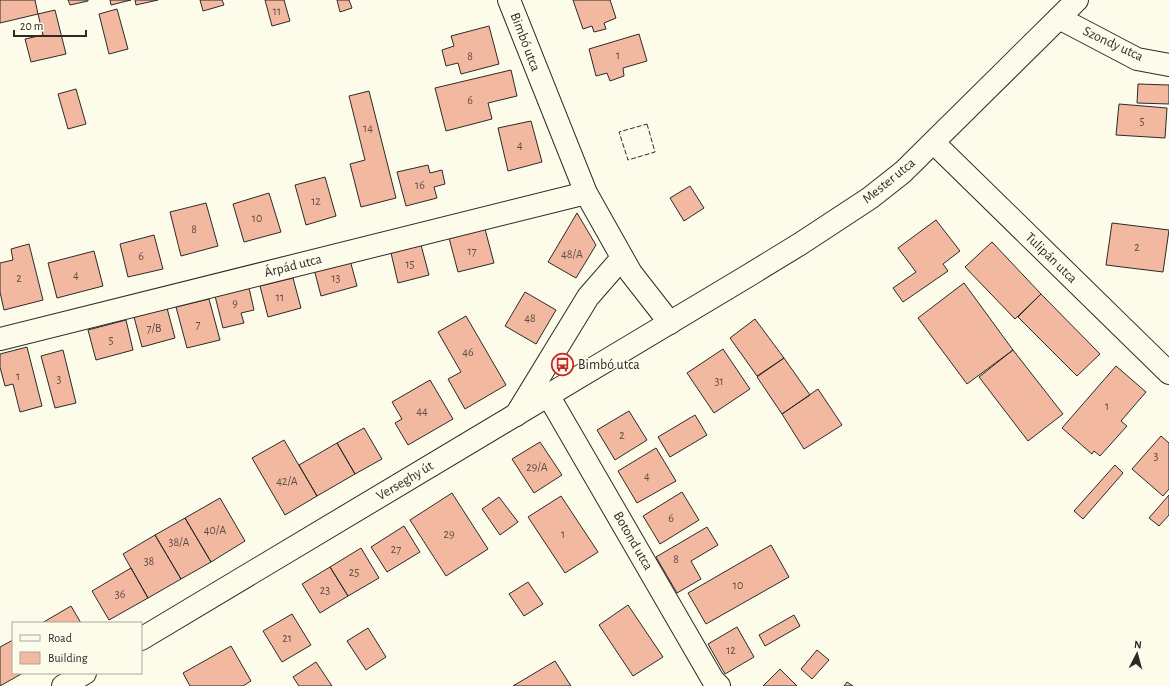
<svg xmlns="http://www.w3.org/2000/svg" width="1169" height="686" viewBox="0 0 1169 686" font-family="'Alegreya Sans',sans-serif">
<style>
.building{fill:#f2b8a0;stroke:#2b2b2b}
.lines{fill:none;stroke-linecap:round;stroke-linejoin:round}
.street-casing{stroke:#2b2b2b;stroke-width:24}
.secondary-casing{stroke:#2b2b2b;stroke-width:24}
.street{stroke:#fdfbea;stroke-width:22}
.secondary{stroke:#fdfbea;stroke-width:22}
.fence{stroke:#2b2b2b;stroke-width:1;stroke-dasharray:5 2;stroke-linecap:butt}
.labels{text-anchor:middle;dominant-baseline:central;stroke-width:3;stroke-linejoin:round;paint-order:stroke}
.number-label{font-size:12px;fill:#5d4e48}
.street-label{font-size:14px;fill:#2b2b2b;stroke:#fdfbea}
.poi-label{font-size:14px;fill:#2b2b2b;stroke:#fdfbea;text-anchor:start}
</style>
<rect width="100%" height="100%" fill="#fdfbea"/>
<path class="building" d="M0 0H35L38 14 0 23Z
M68 0H88V1L70 5Z
M110 0H131L111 5Z
M135 0H158L136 5Z
M200 0H222L224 5 203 11Z
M265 0H284L290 21 272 26Z
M337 0H349L352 8 340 12Z
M573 0H610L616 18 604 23 606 29 594 32 592 26 583 29Z
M117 9 128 49 109 54 99 14Z
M55 10 66 54 31 62 25 39 43 35 38 14Z
M489 26 499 64 461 74 458 63 446 66 442 50 454 46 451 36Z
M639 34 647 61 623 68 624 76 610 81 607 73 596 76 589 49Z
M511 70 517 96 488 103 492 119 446 131 435 88Z
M1138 84 1169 85V104L1137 103Z
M76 89 86 124 68 129 58 94Z
M369 91 396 198 361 207 350 164 365 160 349 96Z
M1119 104 1167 108 1165 138 1116 135Z
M531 121 542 162 508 171 498 128Z
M428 165 430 173 442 170 445 184 434 187 437 198 406 206 397 172Z
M325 177 336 216 306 225 295 185Z
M690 186 704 208 684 221 670 198Z
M269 193 281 232 244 242 233 204Z
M206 203 218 246 181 256 170 212Z
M577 213 596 245 576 278 548 262Z
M936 220 960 251 943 264 948 271 903 302 893 288 916 272 898 248Z
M1112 223 1169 230 1163 272 1106 265Z
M485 229 494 263 458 272 449 238Z
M154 235 163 269 128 277 120 244Z
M992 242 1041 294 1015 319 965 267Z
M29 244 43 300 4 310 0 292V263L13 260 11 249Z
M421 245 429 275 398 283 391 253Z
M94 251 103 286 57 298 48 263Z
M350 260 357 286 321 296 314 269Z
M293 278 301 308 268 317 260 286Z
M964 283 1013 350 967 384 918 318Z
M249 288 254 310 241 313 244 323 223 328 215 296Z
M525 292 556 310 536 344 505 326Z
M1041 294 1100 354 1077 376 1018 317Z
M209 299 220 340 187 348 176 307Z
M167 308 175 338 142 347 134 317Z
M466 316 506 385 465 409 448 379 461 372 438 332Z
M755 319 784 358 757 376 730 338Z
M126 320 133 350 96 360 88 330Z
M27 347 42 406 20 412 13 384 5 386 0 367V354Z
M723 349 750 389 714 413 687 373Z
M63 350 76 403 55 408 41 356Z
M1013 350 1063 414 1028 441 979 377Z
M784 358 810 395 782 414 757 377Z
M1116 366 1146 392 1121 421 1127 426 1100 456 1094 451 1092 454 1062 428Z
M430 380 453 419 408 445 395 423 402 419 392 402Z
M818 389 842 425 804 449 782 414Z
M629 411 647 440 615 460 597 430Z
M695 415 707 435 670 457 658 437Z
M364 428 382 459 355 474 337 443Z
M1161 436 1169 443V489L1163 496 1132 469Z
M284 440 317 496 285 515 252 458Z
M540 442 562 475 534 493 512 459Z
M337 443 355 474 317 496 299 465Z
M656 448 676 481 637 503 618 471Z
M1115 465 1123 473 1083 519 1074 511Z
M682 492 699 520 660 544 643 516Z
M452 493 488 549 446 576 410 520Z
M1169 495V515L1159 526 1149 518Z
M561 496 598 552 565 573 528 517Z
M499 497 518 522 500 535 482 509Z
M220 498 245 541 211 562 185 518Z
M185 518 211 562 181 579 155 535Z
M404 526 420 552 387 572 371 547Z
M707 527 718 545 691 561 701 579 677 593 656 557Z
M155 535 181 579 148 598 123 554Z
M771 545 789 577 706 624 688 593Z
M361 548 379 578 348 596 330 567Z
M330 567 348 596 320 613 302 584Z
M131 568 148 598 109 620 92 591Z
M528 582 543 604 524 616 509 594Z
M628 605 663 657 633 676 599 625Z
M71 606 81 623H42Z
M292 614 311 645 282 662 263 631Z
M794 615 800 626 765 646 759 635Z
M737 627 754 657 725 674 708 644Z
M368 628 386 657 366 670 347 641Z
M13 640V673H23L0 686V647Z
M231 646 251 681 243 686H190L183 673Z
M817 650 829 660 812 679 801 669Z
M555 661 571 686H513Z
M316 662 332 686H299L293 677Z
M780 669 797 686H763Z
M847 682 853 686H844Z"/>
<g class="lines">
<defs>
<path id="street" d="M509 0 586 193 631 273 670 323
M1059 18 1137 59 1169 65
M934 143 1169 373
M0 339 586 193
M548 395 713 680 719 686
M516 415 588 297 622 258"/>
<path id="secondary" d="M141 639 746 277 800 244 870 198 903 172 1077 0
M63 686 85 673"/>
</defs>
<use href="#street" class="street-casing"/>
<use href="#secondary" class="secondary-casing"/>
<use href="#street" class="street"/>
<use href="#secondary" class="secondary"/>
<path class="fence" d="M647 124 655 152 628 160 619 132Z"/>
</g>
<defs>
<symbol id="bus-ring" viewBox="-11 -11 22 22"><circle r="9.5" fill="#fdfbea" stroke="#c62828" stroke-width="1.5"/><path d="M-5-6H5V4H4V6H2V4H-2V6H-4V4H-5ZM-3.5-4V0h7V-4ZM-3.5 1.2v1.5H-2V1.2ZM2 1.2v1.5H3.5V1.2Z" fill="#c62828"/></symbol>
</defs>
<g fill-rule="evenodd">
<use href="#bus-ring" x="550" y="352" width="25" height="25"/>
</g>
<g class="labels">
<g class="number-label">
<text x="277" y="11">11</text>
<text x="618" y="55">1</text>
<text x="470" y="56">8</text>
<text x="470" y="100">6</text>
<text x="1142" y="121">5</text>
<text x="368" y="128">14</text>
<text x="520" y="145">4</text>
<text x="420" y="185">16</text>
<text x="316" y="201">12</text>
<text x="257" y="218">10</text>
<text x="194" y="229">8</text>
<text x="1137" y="247">2</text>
<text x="472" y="251">17</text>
<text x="572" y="254">48/A</text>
<text x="141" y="256">6</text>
<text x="410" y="264">15</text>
<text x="76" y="275">4</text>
<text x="19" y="278">2</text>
<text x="336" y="278">13</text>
<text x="280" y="297">11</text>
<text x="235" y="303">9</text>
<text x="530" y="318">48</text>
<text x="198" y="324">7</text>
<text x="154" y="328">7/B</text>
<text x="111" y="340">5</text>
<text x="468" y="352">46</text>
<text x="18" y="376">1</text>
<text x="59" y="379">3</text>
<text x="719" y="381">31</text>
<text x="1107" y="406">1</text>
<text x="422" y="411">44</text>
<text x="622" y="435">2</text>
<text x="1156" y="456">3</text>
<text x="537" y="467">29/A</text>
<text x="647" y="476">4</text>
<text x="287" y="481">42/A</text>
<text x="671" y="518">6</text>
<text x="215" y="530">40/A</text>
<text x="449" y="534">29</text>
<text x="563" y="534">1</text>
<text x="179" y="542">38/A</text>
<text x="396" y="549">27</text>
<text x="676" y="559">8</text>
<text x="149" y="561">38</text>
<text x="354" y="572">25</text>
<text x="738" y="585">10</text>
<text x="325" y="590">23</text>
<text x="120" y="594">36</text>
<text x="287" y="638">21</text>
<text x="731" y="650">12</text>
</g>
<g class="street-label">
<text transform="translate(525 42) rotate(69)">Bimbó utca</text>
<text transform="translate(1113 44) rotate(25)">Szondy utca</text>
<text transform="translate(889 181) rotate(-39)">Mester utca</text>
<text transform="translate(1051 258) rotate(44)">Tulipán utca</text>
<text transform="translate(293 266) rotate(-14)">Árpád utca</text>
<text transform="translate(405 481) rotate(-31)">Verseghy út</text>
<text transform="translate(633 541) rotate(60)">Botond utca</text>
</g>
<g class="poi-label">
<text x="578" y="365">Bimbó utca</text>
</g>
</g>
<rect x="12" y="622" width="130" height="52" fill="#fdfbea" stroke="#a9a89e"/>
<rect x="20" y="635" width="20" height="6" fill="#fdfbea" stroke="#a9a89e"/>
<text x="48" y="642" font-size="12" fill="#2b2b2b">Road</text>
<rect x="20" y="652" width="20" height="12" fill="#f2b8a0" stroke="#a9a89e"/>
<text x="48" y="662" font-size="12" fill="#2b2b2b">Building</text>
<g transform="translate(1137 654) rotate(6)" stroke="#fdfbea" stroke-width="3" paint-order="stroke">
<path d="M0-3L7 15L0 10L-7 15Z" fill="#2b2b2b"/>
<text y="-6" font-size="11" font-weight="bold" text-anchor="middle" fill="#2b2b2b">N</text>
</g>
<path d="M14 30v6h72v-6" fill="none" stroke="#2b2b2b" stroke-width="2"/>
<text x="20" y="30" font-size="12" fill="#2b2b2b" stroke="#fdfbea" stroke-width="3" paint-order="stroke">20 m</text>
</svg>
